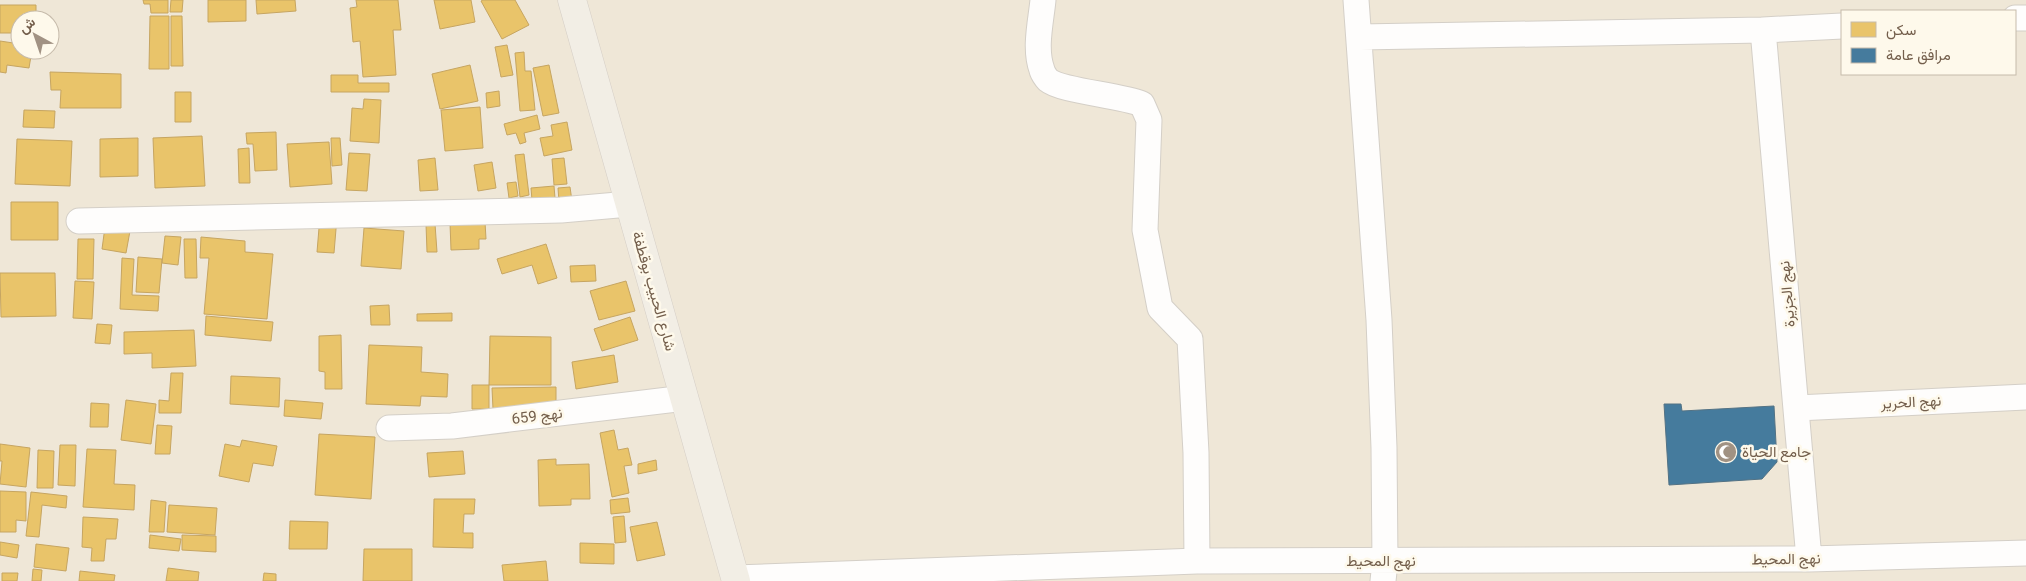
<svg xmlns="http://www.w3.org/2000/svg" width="2026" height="581" font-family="Roboto,Vazirmatn,sans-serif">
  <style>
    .residential { fill: #efe7d7; fill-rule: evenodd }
    .homes { fill: #e9c46a; stroke: #c6a561 }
    .public { fill: #457b9d; stroke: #537284 }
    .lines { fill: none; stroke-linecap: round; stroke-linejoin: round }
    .minor-casing { stroke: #d4cfc7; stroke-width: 27 }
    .primary-casing { stroke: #d5cec6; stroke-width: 29 }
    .minor { stroke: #fefdfc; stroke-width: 25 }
    .primary { stroke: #f2eee5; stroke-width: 28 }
    .labels { text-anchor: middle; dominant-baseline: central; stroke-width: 5; stroke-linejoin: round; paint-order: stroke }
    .street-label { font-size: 15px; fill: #735e4b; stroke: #fef9eb }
    .poi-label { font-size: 15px; fill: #735e4b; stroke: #fef9eb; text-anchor: start }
  </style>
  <rect width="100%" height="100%" fill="#f6f3ea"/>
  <path class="residential" d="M0,0H2026V581H0ZM1842,11H2015V74H1842ZM20,20H50V50H20Z"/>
  <path class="homes" d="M143,0H168V13H151L150,4H144Z
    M171,0H183L182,12H170Z
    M208,0H246V21L208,22Z
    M256,0H295L296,11L257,14Z
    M356,0H398L401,30H393L396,75L363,77L360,41L353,42L350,8L357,7Z
    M434,0H471L475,22L440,29Z
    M483,0H515L529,25L502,39L481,1Z
    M0,5H36V20H20V33H0Z
    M150,16H169V69H149Z
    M171,16H182L183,66H171Z
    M0,41L20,44V50H32L29,68L7,65L6,73L0,72Z
    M507,45L513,75L501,77L495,47Z
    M524,52L525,71H531L535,110L520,111L515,53Z
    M470,65L478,101L440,109L432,74Z
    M549,65L559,113L543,116L533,68Z
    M50,72L121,74V108H60L61,90H51Z
    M331,75H358V83H389V92H331Z
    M499,91L500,106L487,108L486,93Z
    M175,92H191V122H175Z
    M364,99L381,100L379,143L350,141L352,108L363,109Z
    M480,107L483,148L445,151L441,110Z
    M24,110L55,111L54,128L23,127Z
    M537,115L540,129L524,133L526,142L520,144L516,133L507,135L504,124Z
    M567,122L572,150L544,156L540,138L553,136L551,125Z
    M276,132L277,170L255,171L253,144H247L246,133Z
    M202,136L205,186L155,188L153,138Z
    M138,138V176L100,177V139Z
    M331,138H340L342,165L332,166Z
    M17,139L72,141L70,186L15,184Z
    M329,142L332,184L290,187L287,144Z
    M249,148L250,183H239L238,149Z
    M349,153L370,154L367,191L346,190Z
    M524,154L529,195L520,197L515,155Z
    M435,158L438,190L420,191L418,160Z
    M564,158L567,184L554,185L552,159Z
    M492,162L496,188L478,191L474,165Z
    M516,182L518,196L509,198L507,183Z
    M554,186L555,198L532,200L531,188Z
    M570,187L572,201L559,202L558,188Z
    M11,202H58V240H11Z
    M320,216L337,217L334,253L317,252Z
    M485,222L486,239H479V249L451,250L450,223Z
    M426,224H435L437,252H427Z
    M105,227L130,231L126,253L102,249Z
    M364,228L404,231L401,269L361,266Z
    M165,236L181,237L178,265L162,263Z
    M201,237L245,241V252L273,254L267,319L204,314L209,258H200Z
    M78,239H94L93,279H77Z
    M184,239H196L197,278H185Z
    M546,244L557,278L538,284L532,265L502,274L497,259Z
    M138,257L162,259L159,293L136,292Z
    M122,258L134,259L132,295L159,296L158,311L120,309Z
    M595,265L596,281L571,282L570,266Z
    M0,273H55L56,316L1,317Z
    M75,281L94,282L92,319L73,318Z
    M626,281L635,311L599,320L590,291Z
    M389,305L390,325H371L370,306Z
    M452,313V321H417V314Z
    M206,316L273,322L271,341L205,335Z
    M630,317L638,340L602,351L594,329Z
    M97,324L112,325L110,344L95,343Z
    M194,330L196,366L152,368V353L124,354V332Z
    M341,335L342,389H325V372L319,371V336Z
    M490,336L551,337V385H489Z
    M369,345L422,347L421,372L448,374L447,397L421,396L420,406L366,404Z
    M614,355L618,382L576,389L572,362Z
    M171,373H183L181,413H159V400L169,401Z
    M231,376L280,378L279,407L230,404Z
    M472,385H489V409H472Z
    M556,387V409H493L492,388Z
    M126,400L156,404L151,444L121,440Z
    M285,400L323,403L321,419L284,416Z
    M91,403L109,404L108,427H90Z
    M157,425L172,426L170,454H155Z
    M614,430L618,450L628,448L632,465L624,466L629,493L612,497L600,433Z
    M319,434L375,437L371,499L315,495Z
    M242,440L277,446L273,466L253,463L249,482L219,476L225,444L240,447Z
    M0,444L30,448L26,487L0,484L2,461H0Z
    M60,445H76L75,486L58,485Z
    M87,449L116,450L114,484L135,485L134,510L83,507Z
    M38,450L54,451L53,488H37Z
    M463,451L465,474L429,477L427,453Z
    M556,459V465L589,464L590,499H571V505L539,506L538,460Z
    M656,460L657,470L638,474V464Z
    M0,491L26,492V521L16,520V532H0Z
    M31,492L67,496L66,508L42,505L39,537L26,536Z
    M628,498L630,512L611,514L610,500Z
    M434,499H475L474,514H464L463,533H473V548L433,547Z
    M151,500L166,502L164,532H149Z
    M169,505L217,508L215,535L167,532Z
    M624,516L626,542L615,543L613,517Z
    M83,517L118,519L116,539H106L104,561H91L92,548L82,547Z
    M290,521L328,522L327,549H289Z
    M657,522L665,555L637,561L630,527Z
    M150,535L181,539L179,551L149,548Z
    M182,535L216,536V552L182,550Z
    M0,542L19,545L17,558L0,555Z
    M580,543L614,544V564L580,563Z
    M36,544L69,548L66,571L34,567Z
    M364,549H412V581H363Z
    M546,561L548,581H504L502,565Z
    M168,568L199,572L198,581H166Z
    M33,569L42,570L41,581H32Z
    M80,571L115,575L114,581H79Z
    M2,573H18L17,581H2Z
    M264,573L276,574V581H263Z"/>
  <path class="public" d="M1664,404H1681L1682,411L1774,406L1777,462L1762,479L1669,485Z"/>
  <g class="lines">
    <g class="minor-casing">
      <path id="minor" d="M1043,0C1041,21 1034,49 1042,70C1042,72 1046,78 1048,80C1061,91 1120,95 1142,104L1149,120L1145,230L1160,308L1190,339L1196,453L1197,561
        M1356,0L1379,320L1384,448L1385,562L1383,581
        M2015,18H2026
        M1763,30L1809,559
        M1360,37L1763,30L1842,26
        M79,221L561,210L629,204
        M1797,408L2026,397
        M389,428L452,426L685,398
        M735,578L1197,561L1809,559L2026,553"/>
    </g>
    <g class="primary-casing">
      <path id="primary" d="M572,0L736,581"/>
    </g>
    <use href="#minor" class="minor"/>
    <use href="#primary" class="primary"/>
  </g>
  <defs>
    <g id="mosque-disc" transform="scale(1.125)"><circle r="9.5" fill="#a19283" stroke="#fef9eb"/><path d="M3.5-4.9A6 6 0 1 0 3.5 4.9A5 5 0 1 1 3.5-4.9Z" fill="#fff"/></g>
  </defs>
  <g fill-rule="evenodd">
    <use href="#mosque-disc" x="1726" y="452"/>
  </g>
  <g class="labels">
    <g class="street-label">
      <text transform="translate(654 291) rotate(74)">شارع الحبيب بوقطفة</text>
      <text transform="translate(1787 294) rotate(-95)">نهج الجزيرة</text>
      <text transform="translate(1911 402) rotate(-3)">نهج الحرير</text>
      <text transform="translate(537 416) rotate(-7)">نهج 659</text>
      <text transform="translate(1786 559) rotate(-1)">نهج المحيط</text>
      <text x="1381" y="561">نهج المحيط</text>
    </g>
    <g class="poi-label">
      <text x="1742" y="452">جامع الحياة</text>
    </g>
  </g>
  <rect x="1841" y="10" width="175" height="65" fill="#fef9eb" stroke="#c6bbab"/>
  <rect x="1851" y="22" width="25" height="15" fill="#e9c46a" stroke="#c6bbab"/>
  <text x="1886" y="35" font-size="15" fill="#735e4b">سكن</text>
  <rect x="1851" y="48" width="25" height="15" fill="#457b9d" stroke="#c6bbab"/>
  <text x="1886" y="60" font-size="15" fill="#735e4b">مرافق عامة</text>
  <g transform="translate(35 35) rotate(320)"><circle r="24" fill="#fef9eb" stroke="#c6bbab"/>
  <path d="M0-4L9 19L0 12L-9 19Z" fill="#a19283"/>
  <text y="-8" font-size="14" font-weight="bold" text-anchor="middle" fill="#735e4b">ش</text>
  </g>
</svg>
